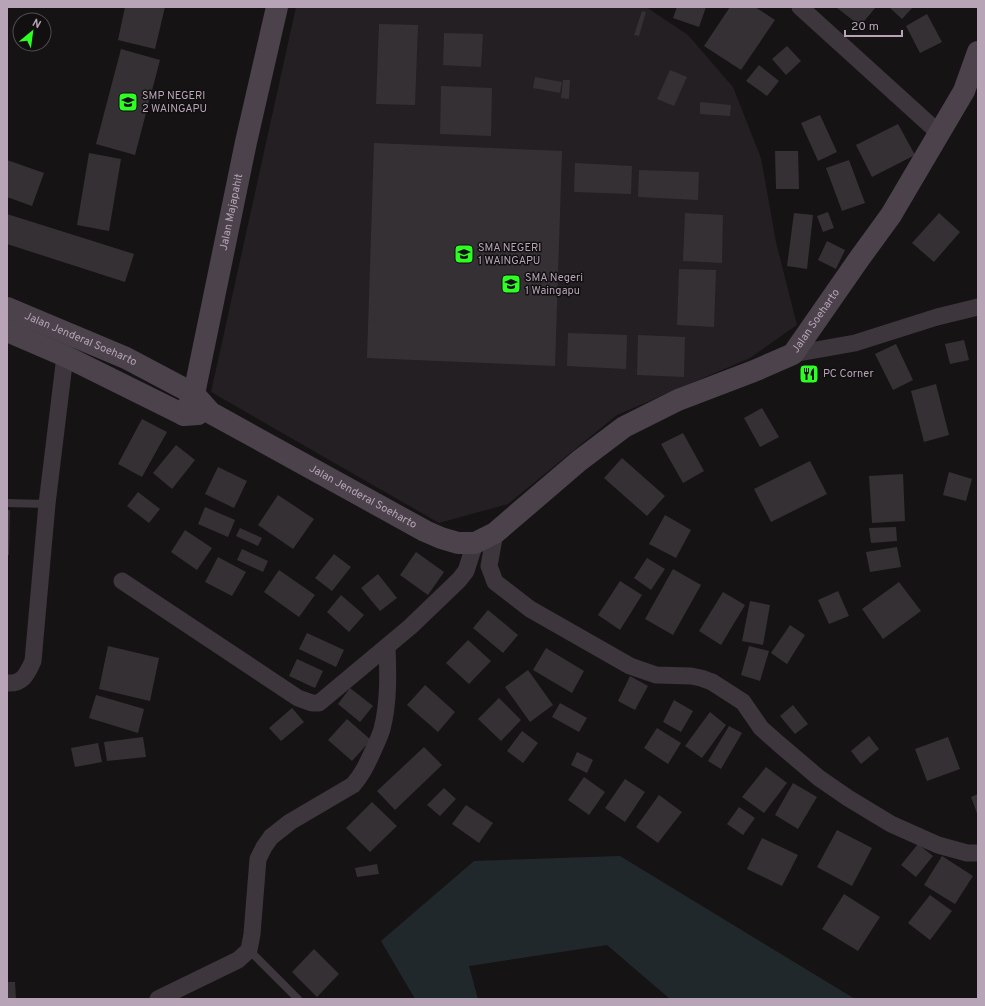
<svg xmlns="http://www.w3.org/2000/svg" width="985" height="1006" font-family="Overpass,sans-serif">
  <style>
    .built { fill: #231f22 }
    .green { fill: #21282b }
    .building { fill: #353034 }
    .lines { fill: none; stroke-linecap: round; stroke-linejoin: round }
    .lane { stroke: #3d363c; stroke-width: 8 }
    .street { stroke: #3d363c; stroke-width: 17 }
    .secondary { stroke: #4b424b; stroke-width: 22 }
    .labels { text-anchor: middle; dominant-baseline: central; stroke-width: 3; stroke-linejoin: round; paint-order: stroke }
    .poi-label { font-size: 11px; fill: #b7a4b7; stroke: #110f10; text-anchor: start }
    .street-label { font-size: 11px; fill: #b7a4b7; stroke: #110f10 }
  </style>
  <rect width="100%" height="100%" fill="#161315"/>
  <path class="built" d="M296,7H646L688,35L733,87L761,158L776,242L797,325L750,358L617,415L508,504L439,523L211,392Z"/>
  <path class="green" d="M620,856L855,999H670L607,945L469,966L478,999H415L381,941L474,861Z"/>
  <path class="building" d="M125,7H165L155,49L118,40Z
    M677,7H706L699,27L673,18Z
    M730,7H755L775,20L741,70L704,46Z
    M836,7H876L860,26Z
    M889,7H913L902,19Z
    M642,11L646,12L639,36L634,35Z
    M927,14L942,42L920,53L906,26Z
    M379,24L418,25L415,105L376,104Z
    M444,33L483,34L481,67L443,65Z
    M787,46L801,61L786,75L772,59Z
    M121,49L160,60L135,155L96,144Z
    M759,65L779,81L767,96L746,81Z
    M670,70L687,77L674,106L657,99Z
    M535,77L562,82L560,93L533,88Z
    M563,80H570L569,99L561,98Z
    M441,86L492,88L491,136L440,134Z
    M700,102L731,105L730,116L700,114Z
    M820,115L837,152L818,161L801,123Z
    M898,124L915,155L872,177L856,145Z
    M374,143L562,151L555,366L367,358Z
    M775,151H798L799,189H776Z
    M89,153L121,159L109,231L77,225Z
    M7,160L44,173L32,206L7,197Z
    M849,160L865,203L842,211L826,168Z
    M575,163L632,166L631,194L574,192Z
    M639,170L699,172L698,200L638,197Z
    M828,212L834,228L823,232L817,216Z
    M685,213L723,215L722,263L683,261Z
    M794,213L813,215L807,269L787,266Z
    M939,213L960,232L934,262L912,243Z
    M7,214L134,254L125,282L7,244Z
    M827,241L845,250L836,269L818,260Z
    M679,269L716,270L714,327L677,325Z
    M568,333L627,335L626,369L567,366Z
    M638,335L685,337L684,377L637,375Z
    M964,340L969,360L950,364L945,344Z
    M896,344L913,380L893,390L875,354Z
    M936,384L949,435L924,442L911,391Z
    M762,408L779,437L760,447L744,418Z
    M142,419L167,432L142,477L118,464Z
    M683,433L704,471L683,483L661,444Z
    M176,445L195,460L172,489L153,473Z
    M622,458L665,496L647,516L604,478Z
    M810,461L827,494L771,522L754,489Z
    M218,467L247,481L234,508L205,494Z
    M949,472L972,479L966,501L943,495Z
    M903,474L905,521L872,523L869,476Z
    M138,492L160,509L149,523L127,506Z
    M278,495L314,519L293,549L258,525Z
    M205,507L235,520L228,537L198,524Z
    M7,510H10L9,555H7Z
    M665,515L691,530L676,558L649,544Z
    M896,527L897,541L871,543L869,528Z
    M240,528L262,538L258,546L236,536Z
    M185,530L212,548L197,570L171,552Z
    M897,547L901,567L870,572L866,552Z
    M242,549L268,561L263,572L237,560Z
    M416,552L444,572L428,595L400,575Z
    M334,554L351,567L332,591L315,578Z
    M218,557L246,572L232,596L205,582Z
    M647,558L665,569L651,590L634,578Z
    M673,569L701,585L673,635L645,619Z
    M279,570L315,595L299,617L264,592Z
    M378,574L397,598L380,611L361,588Z
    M620,581L642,595L620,630L598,615Z
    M899,582L921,611L883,639L862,609Z
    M838,591L849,616L829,624L818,600Z
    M723,592L745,605L721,645L699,631Z
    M341,595L364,615L349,632L327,612Z
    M750,601L770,605L763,645L742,641Z
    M488,610L518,635L503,653L473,628Z
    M790,625L805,635L787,664L771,653Z
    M307,633L344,650L336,667L299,649Z
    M468,640L491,661L469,684L446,663Z
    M108,646L159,658L150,701L99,689Z
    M749,646L769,651L760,681L741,675Z
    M546,648L584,671L572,693L533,670Z
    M297,659L323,671L315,688L289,676Z
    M528,670L553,705L530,722L505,687Z
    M630,676L648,686L635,710L618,701Z
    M425,685L455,712L438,732L407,705Z
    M350,688L373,706L360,722L338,704Z
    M96,695L144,709L138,733L89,718Z
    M499,698L521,720L501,741L478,719Z
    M674,700L693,711L681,732L663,722Z
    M560,703L587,718L579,732L552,717Z
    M793,705L808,724L795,734L780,716Z
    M292,708L304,722L281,741L269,728Z
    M710,712L726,725L702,758L685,746Z
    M347,719L371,740L352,761L328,740Z
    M729,726L742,733L721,769L708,761Z
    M657,728L681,743L668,764L644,748Z
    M522,731L538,743L523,763L507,751Z
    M869,736L879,749L861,764L851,751Z
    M143,737L146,757L107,761L104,742Z
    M948,737L960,769L927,781L915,749Z
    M98,743L102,762L75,767L71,748Z
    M424,747L442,765L395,810L377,791Z
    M577,752L593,760L587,773L571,765Z
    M766,767L787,783L764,813L742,797Z
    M584,777L605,792L589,815L568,800Z
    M625,779L645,792L625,822L605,808Z
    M793,783L817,797L798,829L775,815Z
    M444,788L456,799L440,816L427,805Z
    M978,794V816L971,797Z
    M659,795L682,812L658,843L636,827Z
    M372,802L397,826L370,852L346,828Z
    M466,805L493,823L479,843L452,824Z
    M739,807L755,818L743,835L727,824Z
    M837,830L872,848L852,886L817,867Z
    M762,838L798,855L782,886L747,869Z
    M918,844L933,856L916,877L901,865Z
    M942,856L973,876L955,904L924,885Z
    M377,864L379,874L357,877L355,868Z
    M844,894L880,917L858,951L822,929Z
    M930,895L952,911L930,940L908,923Z
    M314,949L339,974L317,997L292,972Z
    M7,982H15L16,999H7Z"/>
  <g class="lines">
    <path class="lane" d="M7,503L47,504
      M249,950L298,999"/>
    <path class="street" d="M800,7L940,134
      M793,354L855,343L937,317L978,307
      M495,533L489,566L495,582L530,609L630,666L656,675L691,676L701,678L712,682L743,702L761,728L779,744L819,778L848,798L891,824L938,845L967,853H978
      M122,581L298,698L312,703H319L410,627L459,580L466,571L475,543
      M7,683C23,684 27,674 33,661L47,504L65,356
      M158,999L238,960L249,950L252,934L258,859L264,847L271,837L290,822L353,785C362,775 367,764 373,751C376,744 380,736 382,729C389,702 388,673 387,646"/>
    <g class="secondary">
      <path id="s1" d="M7,308L126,358L194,394L211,413L425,531L441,538L458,543H475L495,533L579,461L624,427L678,400L754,371L793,354L859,259L891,215L964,91L978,52"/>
      <path d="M7,331L65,356L184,415L198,414"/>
      <path id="s2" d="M184,415L194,394L246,142L277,7"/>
    </g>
  </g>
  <defs>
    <g id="school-square" transform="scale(1)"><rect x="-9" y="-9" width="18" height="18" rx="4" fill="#2eff22" stroke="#110f10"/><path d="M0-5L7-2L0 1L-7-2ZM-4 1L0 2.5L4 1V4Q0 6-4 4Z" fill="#111"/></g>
    <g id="restaurant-square" transform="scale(1)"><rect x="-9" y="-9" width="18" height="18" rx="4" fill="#2eff22" stroke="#110f10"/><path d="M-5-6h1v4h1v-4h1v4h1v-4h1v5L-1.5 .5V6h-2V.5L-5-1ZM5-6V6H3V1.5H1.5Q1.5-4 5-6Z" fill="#111"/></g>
  </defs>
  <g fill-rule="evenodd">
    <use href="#school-square" x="128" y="102"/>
    <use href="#school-square" x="464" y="254"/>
    <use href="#school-square" x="511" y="284"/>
    <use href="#restaurant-square" x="809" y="374"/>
  </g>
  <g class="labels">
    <g class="poi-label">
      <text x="142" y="96">SMP NEGERI<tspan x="142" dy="13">2 WAINGAPU</tspan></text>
      <text x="478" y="248">SMA NEGERI<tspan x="478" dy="13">1 WAINGAPU</tspan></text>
      <text x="525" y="278">SMA Negeri<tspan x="525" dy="13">1 Waingapu</tspan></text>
      <text x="823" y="374">PC Corner</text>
    </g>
    <g class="street-label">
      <text stroke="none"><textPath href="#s2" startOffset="209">Jalan Majapahit</textPath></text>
      <text stroke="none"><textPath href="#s1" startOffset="942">Jalan Soeharto</textPath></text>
      <text stroke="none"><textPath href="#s1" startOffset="80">Jalan Jenderal Soeharto</textPath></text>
      <text stroke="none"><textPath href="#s1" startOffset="405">Jalan Jenderal Soeharto</textPath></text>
    </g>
  </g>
  <rect width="985" height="1006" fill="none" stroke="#b7a4b7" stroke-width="16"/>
  <g transform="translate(32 32) rotate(29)"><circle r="19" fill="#110f10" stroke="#534b53"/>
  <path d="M0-3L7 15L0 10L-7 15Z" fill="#2eff22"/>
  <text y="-6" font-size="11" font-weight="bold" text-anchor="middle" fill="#b7a4b7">N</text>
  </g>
  <path d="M845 30v6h57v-6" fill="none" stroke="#b7a4b7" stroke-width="2"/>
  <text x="851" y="30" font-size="12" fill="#b7a4b7" stroke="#110f10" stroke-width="3" paint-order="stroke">20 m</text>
</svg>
